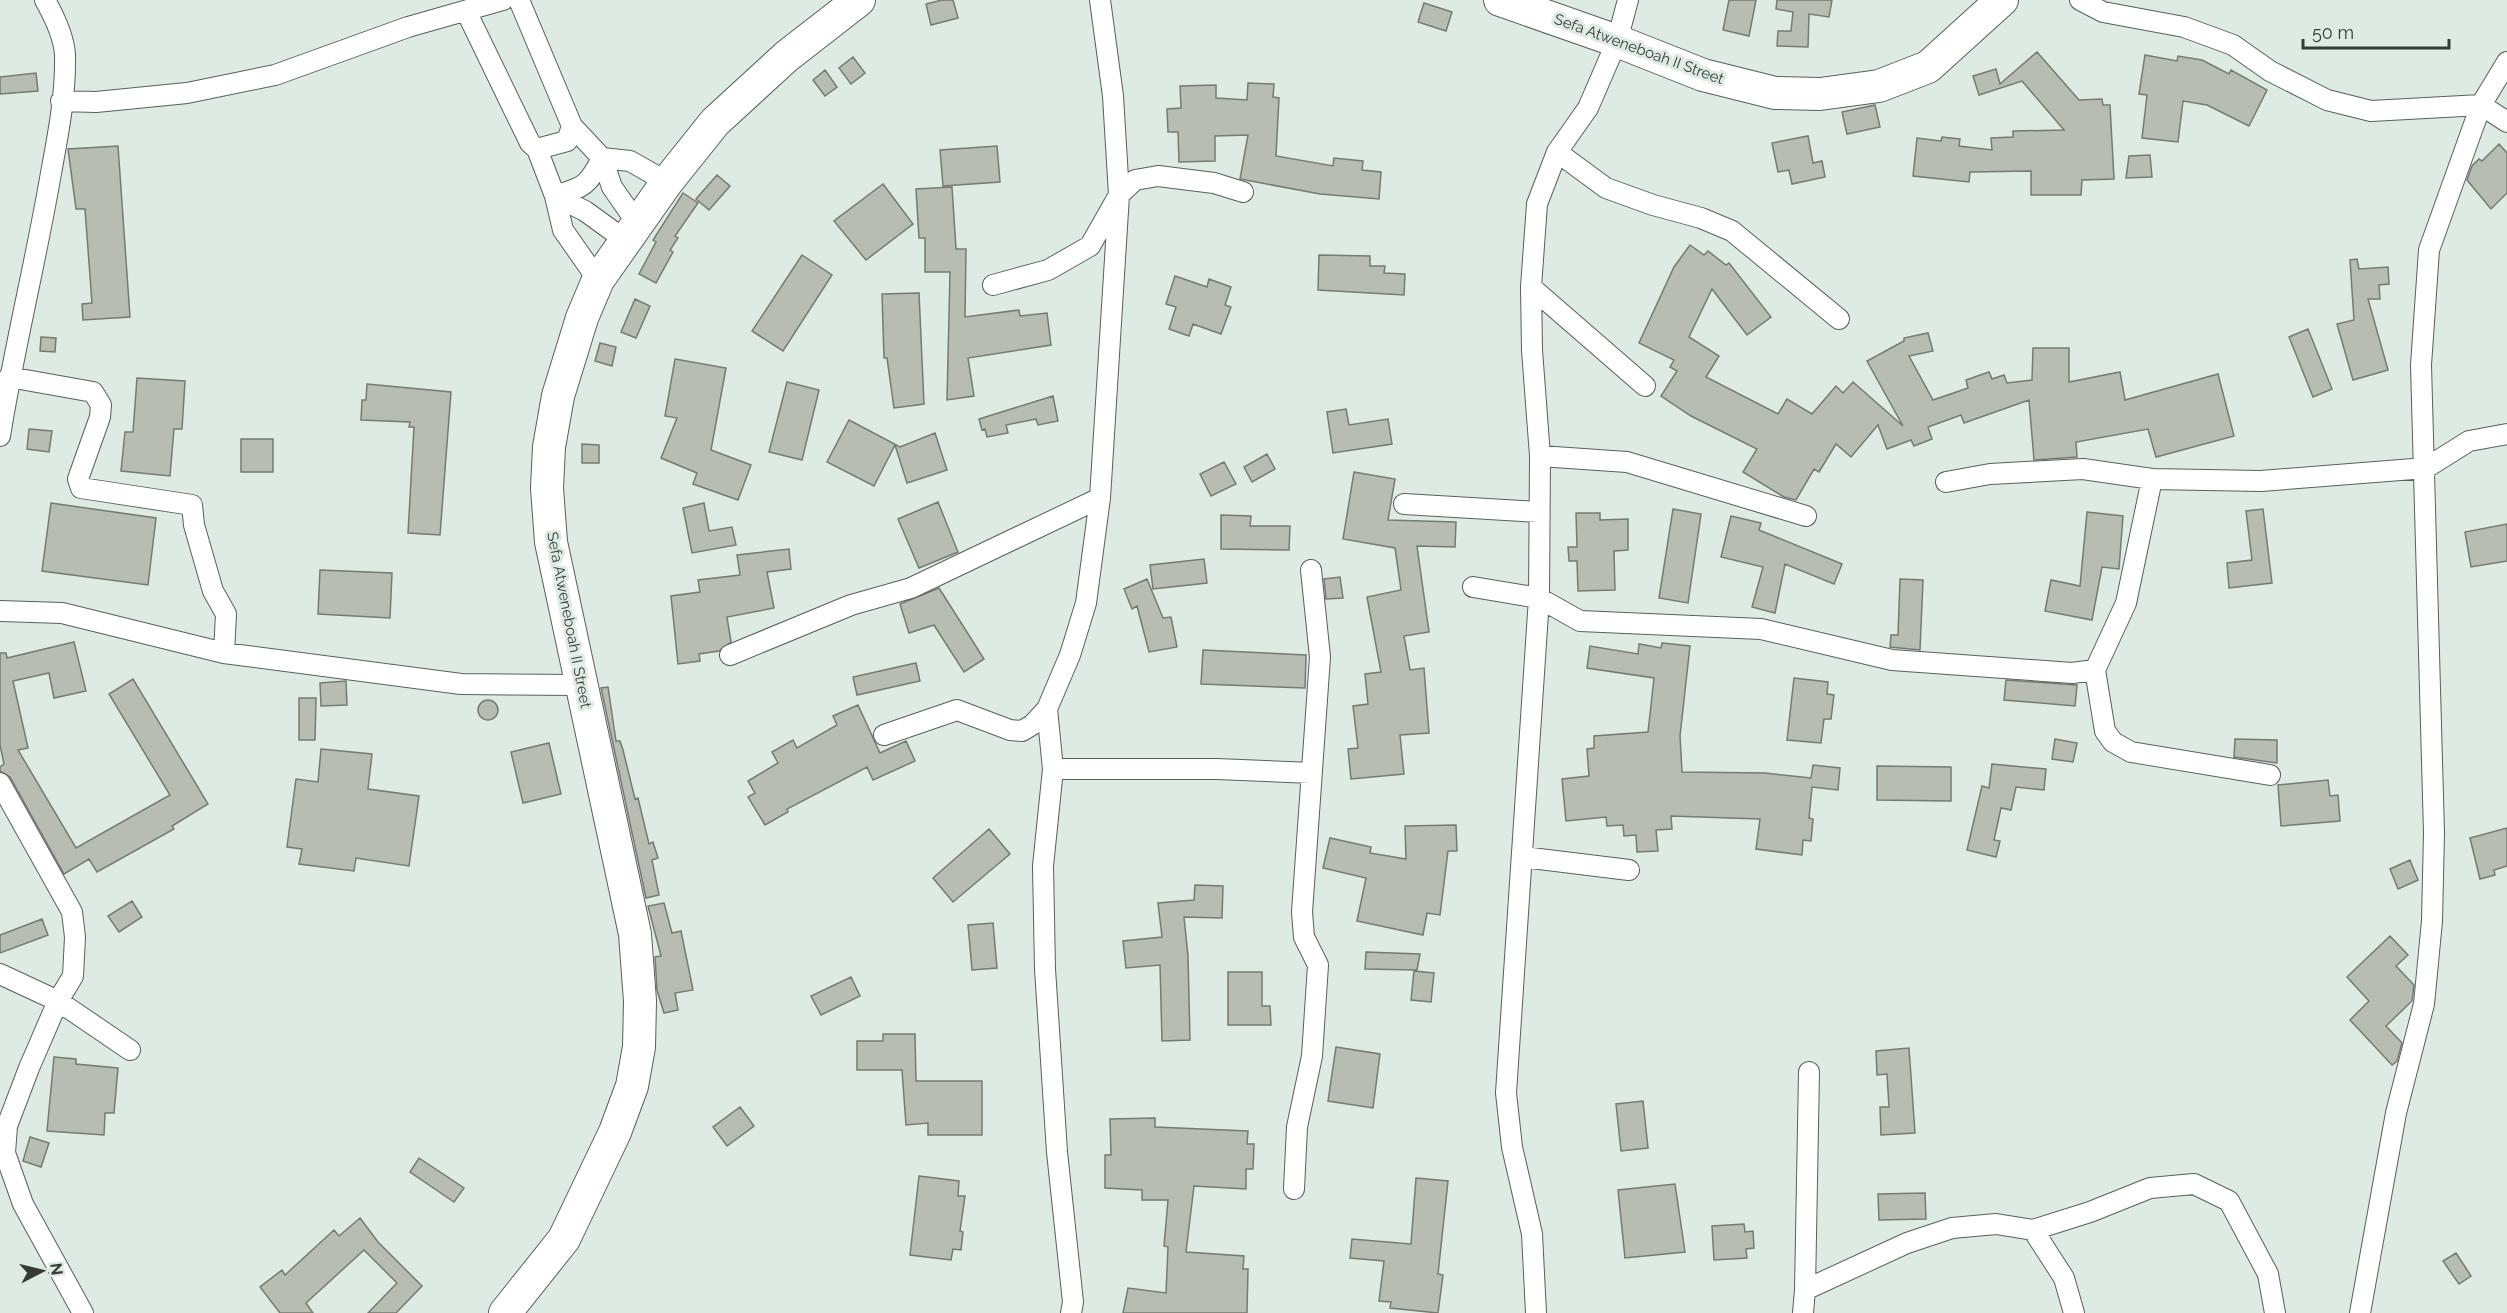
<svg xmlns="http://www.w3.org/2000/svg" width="2507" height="1313" font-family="Raleway,sans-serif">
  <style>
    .building { fill: #b7bdb2; stroke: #757b71; stroke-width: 1.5 }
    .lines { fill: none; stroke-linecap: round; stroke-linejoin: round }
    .street-casing { stroke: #56615a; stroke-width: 22 }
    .primary-casing { stroke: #56615a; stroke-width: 34 }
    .street { stroke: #fff; stroke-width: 20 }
    .primary { stroke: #fff; stroke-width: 32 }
    .labels { text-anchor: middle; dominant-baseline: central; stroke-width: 6; stroke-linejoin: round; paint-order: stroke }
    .street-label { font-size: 15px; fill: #373b38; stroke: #deebe2 }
  </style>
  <rect width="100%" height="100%" fill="#deebe2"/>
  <path class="building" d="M942,0H953L958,18L931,25L926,4Z
    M1729,0H1756L1749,36L1723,30Z
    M1777,0H1832L1829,17L1809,14L1808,47L1777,46L1778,31H1791L1793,12L1776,9Z
    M1424,3L1452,12L1446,31L1418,22Z
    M2037,52L2079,100L2102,99L2103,105H2110L2114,179L2082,180L2081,195H2031V171L1970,172L1969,182L1913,176L1917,138L1941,141L1942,137L1960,139L1959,146L1992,150L1991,138L2013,137V131L2064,130L2022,81L1979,95L1973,76L1996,69L2000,84Z
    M2145,55L2177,61L2178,56L2202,60L2229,74L2231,70L2267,90L2249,126L2207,105L2183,101L2178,142L2142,138L2147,95L2139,94Z
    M853,57L865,73L851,84L839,68Z
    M825,70L837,87L825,96L813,80Z
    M36,73L38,91L0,94V77Z
    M1248,83L1274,84L1273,97L1279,98L1276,156L1333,166L1334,158L1363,161L1362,170L1381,172L1379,199L1320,194L1240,179L1248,135L1215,136V161L1179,162L1178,132H1168L1167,109L1181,108L1180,86L1216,85V98L1247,100Z
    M1875,105L1880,127L1847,134L1842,112Z
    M1808,136L1813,163L1822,161L1825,177L1792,184L1789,170L1778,172L1772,143Z
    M2499,144L2507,153V193L2491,209L2467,180L2472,166L2479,159L2482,161Z
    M118,146L130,317L83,320L82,304L92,303L85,209H76L68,149Z
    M997,146L1000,182L943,186L940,150Z
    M2150,155L2152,177L2126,178L2129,156Z
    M717,175L730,186L709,210L696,199Z
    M883,184L913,224L866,260L834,221Z
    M952,187L956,249H966L965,317L1019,310L1020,316L1047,313L1051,345L968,358L974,396L947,400L950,272H925V238H919L916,189Z
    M683,193L698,203L675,236L678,238L670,250L673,252L656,283L639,274L656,242L653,240Z
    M1690,245L1704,255L1708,251L1726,265L1729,263L1771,317L1747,335L1712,289L1689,337L1719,356L1706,377L1778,414L1787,399L1812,414L1836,386L1843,393L1853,382L1903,426L1867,361L1904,341V338L1928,333L1933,351L1909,356L1933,400L1968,388L1966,380L1989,372L1992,379L2004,375L2007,383L2032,380L2033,348H2069V382L2120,372L2125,400L2218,374L2234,436L2156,457L2148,429L2076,442L2077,457L2034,460L2029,400L1964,423L1961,415L1928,427L1932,439L1914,446L1911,440L1887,449L1878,425L1851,457L1836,444L1819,472L1814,469L1796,500L1784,497L1743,472L1757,449L1691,416L1661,396L1677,371L1670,367L1674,360L1639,343L1674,267Z
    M802,255L832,275L783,351L752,331Z
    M1319,255L1370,256V266H1385L1384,273L1405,274L1404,295L1318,290Z
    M2357,259L2359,269L2388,267L2389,284L2379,285L2380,299H2368L2388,370L2353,380L2337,324L2354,320L2350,260Z
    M1175,276L1207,287L1209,279L1231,287L1225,305L1231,307L1221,334L1193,324L1189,336L1169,329L1176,307L1166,304Z
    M919,293L924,404L894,408L887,358H884L882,294Z
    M635,299L650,306L636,338L621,332Z
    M2308,329L2332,389L2313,397L2289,337Z
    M41,337L56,338L55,352L40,351Z
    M600,343L616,347L612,366L595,361Z
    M675,359L726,368L711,450L751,465L738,500L693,484L697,473L661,458L677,418L665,416Z
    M137,378L185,381L182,429H174L170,476L121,471L125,432H133Z
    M787,382L819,390L802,460L769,452Z
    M367,384L451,392L440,535L408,533L414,427H409L410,422L361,420L362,400H366Z
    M1053,396L1058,421L1038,425L1036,419L1006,425L1008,433L987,437L985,429L982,430L979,419Z
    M1346,409L1349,425L1388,419L1392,444L1333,453L1327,412Z
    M849,420L900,447L935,433L947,470L907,483L895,445L874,486L827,462Z
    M29,429L52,431L49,452L27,449Z
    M241,439H273V472H241Z
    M582,444L599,445V463H582Z
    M1267,454L1275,469L1252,482L1244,467Z
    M1224,462L1236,484L1211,496L1200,474Z
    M1354,472L1395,479L1388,520L1456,522L1455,547L1417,546L1429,632L1404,636L1410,670L1424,668L1429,733L1400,735L1404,774L1351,779L1348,749L1358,748L1353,706L1368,704L1365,674L1381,672L1367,597L1401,590L1395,548L1343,539Z
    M938,502L958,552L919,568L898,519Z
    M51,503L156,518L148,585L42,571Z
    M704,503L709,531L732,527L736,545L692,553L683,508Z
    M1673,509L1701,514L1688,603L1659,598Z
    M2263,509L2272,583L2229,588L2227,563L2252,560L2246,511Z
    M2087,512L2123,516L2119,569L2102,567L2092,620L2045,611L2051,580L2080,586Z
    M1576,513H1600V520L1628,519V550L1614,551L1615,590L1578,591L1577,561H1569L1568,547H1577Z
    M1221,515L1251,516L1250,526H1290L1289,550L1221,549Z
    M1731,516L1761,523L1759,530L1842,564L1834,584L1785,564L1775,613L1752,607L1763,567L1721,557Z
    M2507,524V561L2471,567L2465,532Z
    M789,549L791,569L767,572L774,608L727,617L731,642L719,651L699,654L700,661L678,664L671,596L700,592L698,580L740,575L737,555Z
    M1204,559L1207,583L1153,589L1150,565Z
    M320,570L392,573L390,618L318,614Z
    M1340,577L1343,598L1326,599L1324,579Z
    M1147,579L1163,618L1171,617L1177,647L1149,652L1137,606L1132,609L1124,589Z
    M1900,579L1923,580L1920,650L1890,647L1891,635H1898Z
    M939,588L984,659L964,672L934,625L909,633L900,604Z
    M74,642L86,691L54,698L49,673L13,681L28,748L18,750L76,848L170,795L109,694L133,679L208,804L172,826L174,829L97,872L89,859L64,874L10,777L0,771V767L4,764L0,745V653H6L7,658Z
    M1662,643L1690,646L1680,736L1682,772L1765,773L1811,778L1813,765L1840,768L1838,790L1812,787L1809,818L1813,819L1811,841L1803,840L1802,855L1756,849L1760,819L1671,816L1672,829L1656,830L1658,851L1637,852L1636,835L1624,836L1623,825L1607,826L1606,817L1566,821L1562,779L1589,776L1587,749L1594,748V736L1648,732L1654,678L1587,668L1590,646L1638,654L1639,644L1661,648Z
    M1203,650L1306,655L1305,688L1201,684Z
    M916,663L920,681L857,695L853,677Z
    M1794,678L1828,682L1827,694L1834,695L1831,719H1824L1821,743L1787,740Z
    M2006,680L2077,685L2075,706L2004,700Z
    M346,681L347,705L321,706L320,683Z
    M608,687L616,741H620L623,750L635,799L638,798L649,844L653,842L658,858L652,860L659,895L646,898L601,688Z
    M299,698H316L315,740H299Z
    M478 710a10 10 0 1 1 20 0a10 10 0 1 1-20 0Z
    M858,705L880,753L906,741L915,761L873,780L867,767L787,809L788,812L765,825L748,797L755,793L748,781L778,763L772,752L793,740L797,748L837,725L833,716Z
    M2055,739L2077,743L2073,762L2052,759Z
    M2235,739L2277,740V763L2234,757Z
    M549,743L561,794L523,803L511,752Z
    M321,749L372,754L368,789L419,796L409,866L356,858L354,871L299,864L302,849L287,847L296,779L318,782Z
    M1992,764L2046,769L2044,790L2016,787L2011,810L2001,808L1994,840L2000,841L1996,857L1967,850L1982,786L1989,788Z
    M1877,766L1951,767V801L1877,800Z
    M2328,780L2330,796L2338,795L2340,821L2281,826L2278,785Z
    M1456,825L1457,851H1448L1440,915L1427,913L1423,935L1357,921L1366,878L1323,868L1330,838L1371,847L1370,853L1406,859L1405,826Z
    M2507,828V866L2494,870L2495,875L2480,879L2470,838Z
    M989,829L1010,854L953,902L933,878Z
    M2410,860L2418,880L2398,889L2390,869Z
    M1195,885L1223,886L1222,918L1184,917L1188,956L1190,1040L1162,1041L1160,965L1126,968L1123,941L1162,937L1158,903L1194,900Z
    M132,901L142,917L119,932L108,916Z
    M664,903L672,933L681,931L693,990L675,993L678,1010L664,1013L657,990L655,957L661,956L648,906Z
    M42,919L48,935L0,953V935Z
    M993,923L997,968L972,970L968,925Z
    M2390,936L2408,955L2396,966L2414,985L2412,1001L2386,1026L2402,1043L2397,1061L2392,1065L2350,1020L2369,1001L2347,977Z
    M1366,952L1420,954L1417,970L1365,969Z
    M1414,971L1434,973L1431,1002L1411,1000Z
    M1228,972H1262V1006H1270L1271,1025H1228Z
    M851,977L860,996L821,1015L811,996Z
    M883,1034H915L916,1081H982V1135H928V1123L906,1125L902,1070H857V1041H883Z
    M1336,1047L1380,1054L1373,1108L1328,1101Z
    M1909,1048L1915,1133L1881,1135L1880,1107H1889L1887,1074L1877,1075L1876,1051Z
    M54,1057L76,1059V1064L118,1068L114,1113H105L104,1135L47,1131Z
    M1643,1101L1648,1148L1621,1151L1616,1104Z
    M740,1107L754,1126L727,1146L713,1127Z
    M1155,1118V1127L1248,1131L1247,1144H1254L1253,1169H1246V1189L1194,1186L1186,1252L1244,1256L1243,1269H1248L1247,1313H1123L1128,1288L1166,1293L1168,1247L1164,1246L1168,1200H1142V1190L1105,1188V1155H1111L1110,1119Z
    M30,1137L49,1143L41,1167L23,1161Z
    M419,1158L464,1188L454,1202L410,1172Z
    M919,1176L959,1181L958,1196H965L960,1231L963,1232L961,1250L953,1249L951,1260L910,1255Z
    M1416,1178L1448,1181L1438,1274L1443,1275L1438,1313L1390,1308L1391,1302L1379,1301L1384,1261L1350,1258L1352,1239L1411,1244Z
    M1675,1184L1685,1252L1625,1258L1618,1190Z
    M1925,1193L1926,1219L1879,1220L1878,1194Z
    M360,1218L378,1242L422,1286L396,1313H368L397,1283L364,1250L306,1303L313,1313H280L260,1287L282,1270L285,1275L334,1230L339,1236Z
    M1744,1224L1745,1232L1753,1231L1754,1248L1746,1249L1747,1258L1714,1260L1712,1226Z
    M2456,1253L2471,1276L2459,1284L2443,1261Z"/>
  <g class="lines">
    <g class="street-casing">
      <path id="street" d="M2080,0L2103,12L2184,27L2233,45L2270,71L2327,100L2371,111L2481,105L2507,122
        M466,11L530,143L537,149L567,141L572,126L519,0
        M61,101L96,102L187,93L275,75L408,27L503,0
        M572,126L602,158L612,187L637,223
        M537,149L555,196L563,230L598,280
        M1557,152L1606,188L1653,205L1701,218L1732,231L1839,319
        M602,158L630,161L667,182
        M555,196L585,211L625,240
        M555,196C584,187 588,186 602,158
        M993,285L1048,270L1090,246L1119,195L1135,180L1158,176L1214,183L1243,192
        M1531,287L1645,386
        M9,377L93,392L101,405L100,417L78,479L81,488L192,505L194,525L213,591L226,614L224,653
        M0,436C14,348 36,261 51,173C58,135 66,94 65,55C64,36 54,16 45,0
        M1540,456L1627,462L1806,516
        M1946,482L1990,474L2083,469L2152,479L2261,481L2426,468L2469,441L2507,434
        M1404,504L1539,512
        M1473,587L1539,598L1580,621L1761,629L1892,660L2072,673L2095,670L2126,603L2152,479
        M0,611L62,613L224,653L461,684L580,685
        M730,655L851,605L911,588L1100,498
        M2095,670L2105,731L2113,742L2131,752L2270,775
        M884,735L957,710L1010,730L1022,731L1032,725L1047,709
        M1053,769H1216L1311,773
        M0,783L72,912L75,937L73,976L58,1001L29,1068L7,1126L5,1153L23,1204L83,1313
        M1523,857L1629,870
        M0,974L58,1001L130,1050
        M1294,1189L1297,1127L1312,1056L1318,965L1304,937L1302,912L1320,657L1311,570
        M2033,1230L2064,1278L2074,1313
        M1805,1290L1809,1072
        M1071,1313L1073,1302L1057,1152L1045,969L1043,866L1053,769L1047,709L1070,655L1086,603L1100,498L1119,195L1113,96L1100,0
        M1536,1313L1532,1234L1512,1147L1506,1093L1539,598L1540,456L1532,350L1531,287L1537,204L1557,152L1588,108L1617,41L1628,0
        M1803,1313L1805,1290L1907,1243L1952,1228L1996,1224L2033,1230L2090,1212L2150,1188L2194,1184L2229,1201L2268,1274L2275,1313
        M2360,1313L2396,1113L2424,1004L2432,921L2434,833L2421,365L2429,250L2481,105L2507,62"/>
    </g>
    <g class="primary-casing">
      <path id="primary" d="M1500,0L1617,41L1703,75L1775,93L1820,94L1879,86L1928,67L2002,0
        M505,1313L564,1239L615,1132L632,1086L639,1047L640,1001L635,934L551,542L547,488L549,447L558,396L582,318L598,280L667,182L715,122L787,56L859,0"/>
    </g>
    <use href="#street" class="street"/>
    <use href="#primary" class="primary"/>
  </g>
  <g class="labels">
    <g class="street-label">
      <text transform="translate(1639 49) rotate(20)">Sefa Atweneboah II Street</text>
      <text transform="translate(569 620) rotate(79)">Sefa Atweneboah II Street</text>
    </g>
  </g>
  <g transform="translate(42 1271) rotate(83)" stroke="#deebe2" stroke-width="4.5" paint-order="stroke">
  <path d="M0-4.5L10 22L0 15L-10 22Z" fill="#373b38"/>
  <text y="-9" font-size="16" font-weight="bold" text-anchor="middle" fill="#373b38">N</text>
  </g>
  <path d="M2303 39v9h146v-9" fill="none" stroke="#373b38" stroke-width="3"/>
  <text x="2312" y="39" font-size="18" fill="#373b38" stroke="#deebe2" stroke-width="4.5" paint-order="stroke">50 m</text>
</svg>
